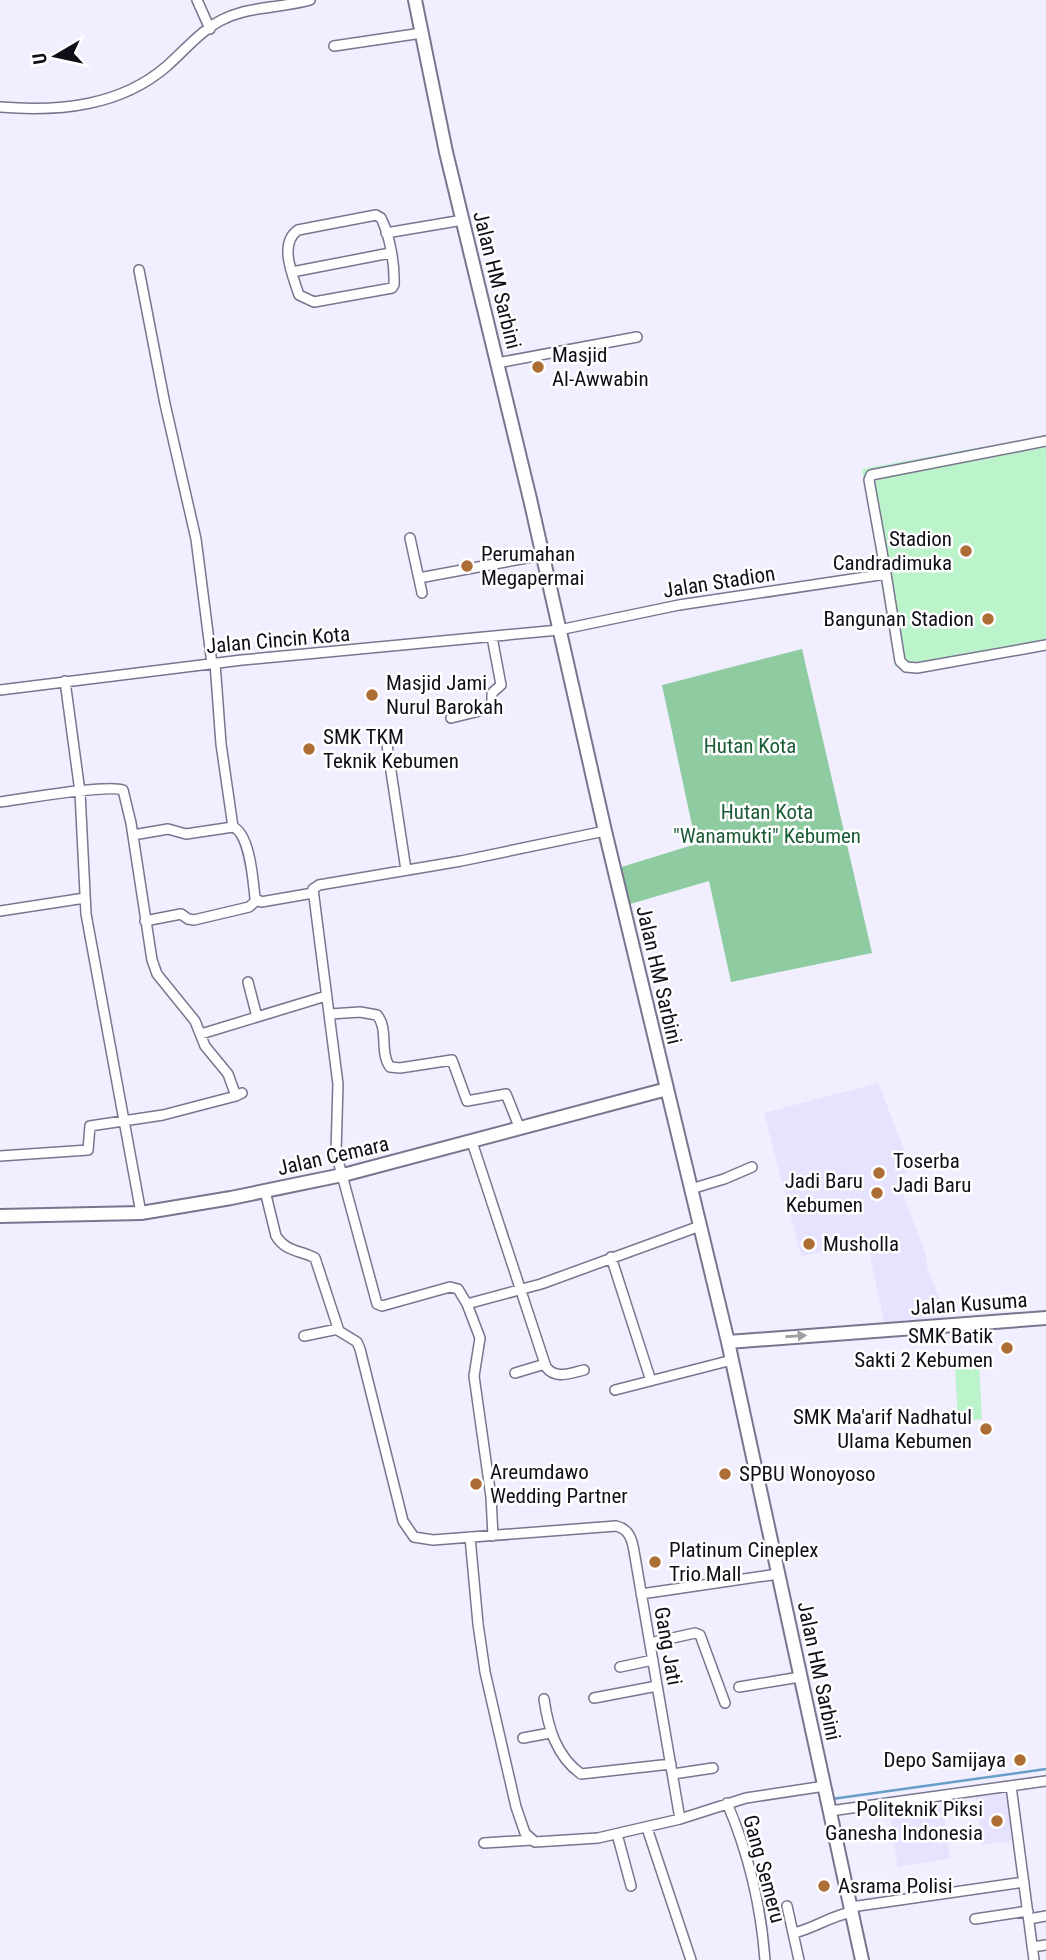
<svg xmlns="http://www.w3.org/2000/svg" width="1046" height="1960" font-family="'Roboto Condensed',sans-serif">
  <style>
    .built { fill: #e7e3ff }
    .green { fill: #bbf3ca }
    .forest { fill: #8fcba0 }
    .lines { fill: none; stroke-linecap: round; stroke-linejoin: round }
    .stream { stroke: #679ec9; stroke-width: 2.5 }
    .street-casing { stroke: #79758e; stroke-width: 12 }
    .secondary-casing { stroke: #79758e; stroke-width: 16 }
    .street { stroke: #fff; stroke-width: 9 }
    .secondary { stroke: #fff; stroke-width: 12 }
    .oneway { fill: #9f9fa2 }
    .poi-dot { fill: #ad6e35; stroke: #fff; stroke-width: 2.5 }
    .labels { text-anchor: middle; dominant-baseline: central; stroke-width: 5; stroke-linejoin: round; paint-order: stroke }
    .street-label { font-size: 21px; fill: #100e17; stroke: #fff }
    .poi-label { font-size: 21px; fill: #100e17; stroke: #fff; text-anchor: start }
    .park-label { font-size: 21px; fill: #1a5c35; stroke: #fff }
  </style>
  <rect width="100%" height="100%" fill="#f0eeff"/>
  <path class="built" d="M878,1083L912,1169L896,1177L926,1255L927,1267L945,1313L947,1330H886L867,1243L801,1256L764,1113Z
    M1011,1786L1018,1840L982,1845L975,1791Z
    M941,1796L950,1858L898,1867L887,1803Z"/>
  <path class="green" d="M1046,435V645L895,667L862,469Z
    M979,1365L982,1419L958,1422L955,1366Z"/>
  <path class="forest" d="M802,649L872,953L731,982L709,881L623,906L615,869L696,844L662,685Z"/>
  <g class="lines">
    <path class="stream" d="M832,1799L1046,1769"/>
    <g class="street-casing">
      <path id="street" d="M197,0L210,29
        M334,46L422,33
        M0,107C60,112 121,106 167,66C185,50 204,27 226,18C253,6 282,8 310,0
        M376,215L381,218C390,236 395,265 394,285L392,288L314,302L299,295C293,276 278,244 298,230Z
        M386,233L463,220
        M139,270L165,404L196,539L212,664
        M292,272L390,253
        M497,363L637,337
        M410,538L422,593
        M886,574L869,480L871,475L1046,441
        M419,578L543,555
        M215,663L221,744L233,827C250,834 253,880 255,898L261,902L313,893
        M65,681L80,792L86,914L141,1213
        M0,690L242,660L559,630L679,605L886,574L900,661L906,667L917,668L1046,645
        M451,718L492,708V693L501,685L492,637
        M387,745L406,870
        M0,802C23,799 107,784 123,790L131,823L152,960L157,974L195,1021L205,1046L228,1074L236,1096L242,1093
        M133,835L168,829L186,834L233,827
        M0,911L85,898
        M145,921L181,914L188,919L194,920L249,907L257,900
        M248,982L257,1017
        M330,1014L360,1012L377,1015C389,1029 379,1052 390,1067L400,1068L452,1060L467,1101L506,1094L520,1129
        M201,1034L326,996
        M472,1142L546,1367C556,1380 570,1373 584,1370
        M0,1156L88,1150L90,1126L163,1115L236,1096
        M691,1189L724,1179L752,1167
        M265,1191L276,1236C286,1252 300,1250 315,1258L339,1331L357,1342L360,1349L403,1521L414,1537L433,1540L616,1526C629,1529 632,1539 634,1551L680,1819
        M611,1257L651,1381
        M467,1304L458,1289L450,1287L382,1306L377,1304L336,1153L338,1084L313,889L319,885L461,861L605,831
        M304,1336L338,1329
        M515,1373L545,1364
        M615,1390L732,1360
        M493,1536L491,1497L474,1376L480,1338L467,1304L541,1284L700,1226
        M470,1537L478,1624L485,1672L516,1807L525,1833L535,1842L598,1838L680,1819L746,1798L825,1786
        M641,1594L778,1574
        M650,1643L695,1633L700,1635L725,1703
        M620,1667L653,1660
        M739,1687L800,1677
        M594,1698L657,1686
        M544,1699C548,1727 556,1756 581,1774L671,1764
        M523,1738L550,1733
        M673,1774L713,1768
        M1011,1786L1034,1960
        M727,1803C748,1852 761,1907 765,1960
        M830,1811L1046,1781
        M647,1828L691,1960
        M617,1834L631,1886
        M484,1843L532,1840
        M787,1906L799,1960
        M851,1907L1024,1882
        M975,1919L1028,1911
        M1029,1919L1046,1916
        M794,1933C815,1928 830,1916 852,1912
        M1032,1947L1046,1945"/>
    </g>
    <g class="secondary-casing">
      <path id="secondary" d="M415,0L446,152L530,499L605,831L728,1342L862,1960
        M0,1216L141,1213L231,1198L347,1174L667,1089
        M728,1342L1046,1318"/>
    </g>
    <use href="#street" class="street"/>
    <use href="#secondary" class="secondary"/>
  </g>
  <defs><path id="oneway-solid" d="M-6-.8H1V-3.2L6.5 0L1 3.2V.8H-6Z" transform="scale(1.75)"/></defs>
  <use class="oneway" href="#oneway-solid" transform="translate(796 1336) rotate(-4)"/>
  <g class="poi-dot">
    <circle cx="538" cy="367" r="7"/>
    <circle cx="966" cy="551" r="7"/>
    <circle cx="467" cy="566" r="7"/>
    <circle cx="988" cy="619" r="7"/>
    <circle cx="372" cy="695" r="7"/>
    <circle cx="309" cy="749" r="7"/>
    <circle cx="879" cy="1173" r="7"/>
    <circle cx="877" cy="1193" r="7"/>
    <circle cx="809" cy="1244" r="7"/>
    <circle cx="1007" cy="1348" r="7"/>
    <circle cx="986" cy="1429" r="7"/>
    <circle cx="725" cy="1474" r="7"/>
    <circle cx="476" cy="1484" r="7"/>
    <circle cx="655" cy="1562" r="7"/>
    <circle cx="1020" cy="1760" r="7"/>
    <circle cx="997" cy="1821" r="7"/>
    <circle cx="824" cy="1886" r="7"/>
  </g>
  <g class="labels">
    <g class="street-label">
      <text transform="translate(497 280) rotate(76)">Jalan HM Sarbini</text>
      <text transform="translate(719 582) rotate(-9)">Jalan Stadion</text>
      <text transform="translate(278 640) rotate(-5)">Jalan Cincin Kota</text>
      <text transform="translate(659 975) rotate(77)">Jalan HM Sarbini</text>
      <text transform="translate(333 1156) rotate(-13)">Jalan Cemara</text>
      <text transform="translate(969 1304) rotate(-4)">Jalan Kusuma</text>
      <text transform="translate(668 1646) rotate(80)">Gang Jati</text>
      <text transform="translate(819 1671) rotate(78)">Jalan HM Sarbini</text>
      <text transform="translate(764 1869) rotate(75)">Gang Semeru</text>
    </g>
    <g class="poi-label">
      <text x="552" y="355">Masjid<tspan x="552" dy="24">Al-Awwabin</tspan></text>
      <text x="952" y="539" text-anchor="end">Stadion<tspan x="952" dy="24">Candradimuka</tspan></text>
      <text x="481" y="554">Perumahan<tspan x="481" dy="24">Megapermai</tspan></text>
      <text x="974" y="619" text-anchor="end">Bangunan Stadion</text>
      <text x="386" y="683">Masjid Jami<tspan x="386" dy="24">Nurul Barokah</tspan></text>
      <text x="323" y="737">SMK TKM<tspan x="323" dy="24">Teknik Kebumen</tspan></text>
      <text x="893" y="1161">Toserba<tspan x="893" dy="24">Jadi Baru</tspan></text>
      <text x="863" y="1181" text-anchor="end">Jadi Baru<tspan x="863" dy="24">Kebumen</tspan></text>
      <text x="823" y="1244">Musholla</text>
      <text x="993" y="1336" text-anchor="end">SMK Batik<tspan x="993" dy="24">Sakti 2 Kebumen</tspan></text>
      <text x="972" y="1417" text-anchor="end">SMK Ma'arif Nadhatul<tspan x="972" dy="24">Ulama Kebumen</tspan></text>
      <text x="490" y="1472">Areumdawo<tspan x="490" dy="24">Wedding Partner</tspan></text>
      <text x="739" y="1474">SPBU Wonoyoso</text>
      <text x="669" y="1550">Platinum Cineplex<tspan x="669" dy="24">Trio Mall</tspan></text>
      <text x="1006" y="1760" text-anchor="end">Depo Samijaya</text>
      <text x="983" y="1809" text-anchor="end">Politeknik Piksi<tspan x="983" dy="24">Ganesha Indonesia</tspan></text>
      <text x="838" y="1886">Asrama Polisi</text>
    </g>
    <g class="park-label">
      <text x="750" y="746">Hutan Kota</text>
      <text x="767" y="812">Hutan Kota<tspan x="767" dy="24">"Wanamukti" Kebumen</tspan></text>
    </g>
  </g>
  <g transform="translate(56 56) rotate(261)" stroke="#ffffff" stroke-width="5" paint-order="stroke">
  <path d="M0-5L12 26L0 18L-12 26Z" fill="#100e17"/>
  <text y="-10" font-size="19" font-weight="bold" text-anchor="middle" fill="#100e17">U</text>
  </g>
</svg>
